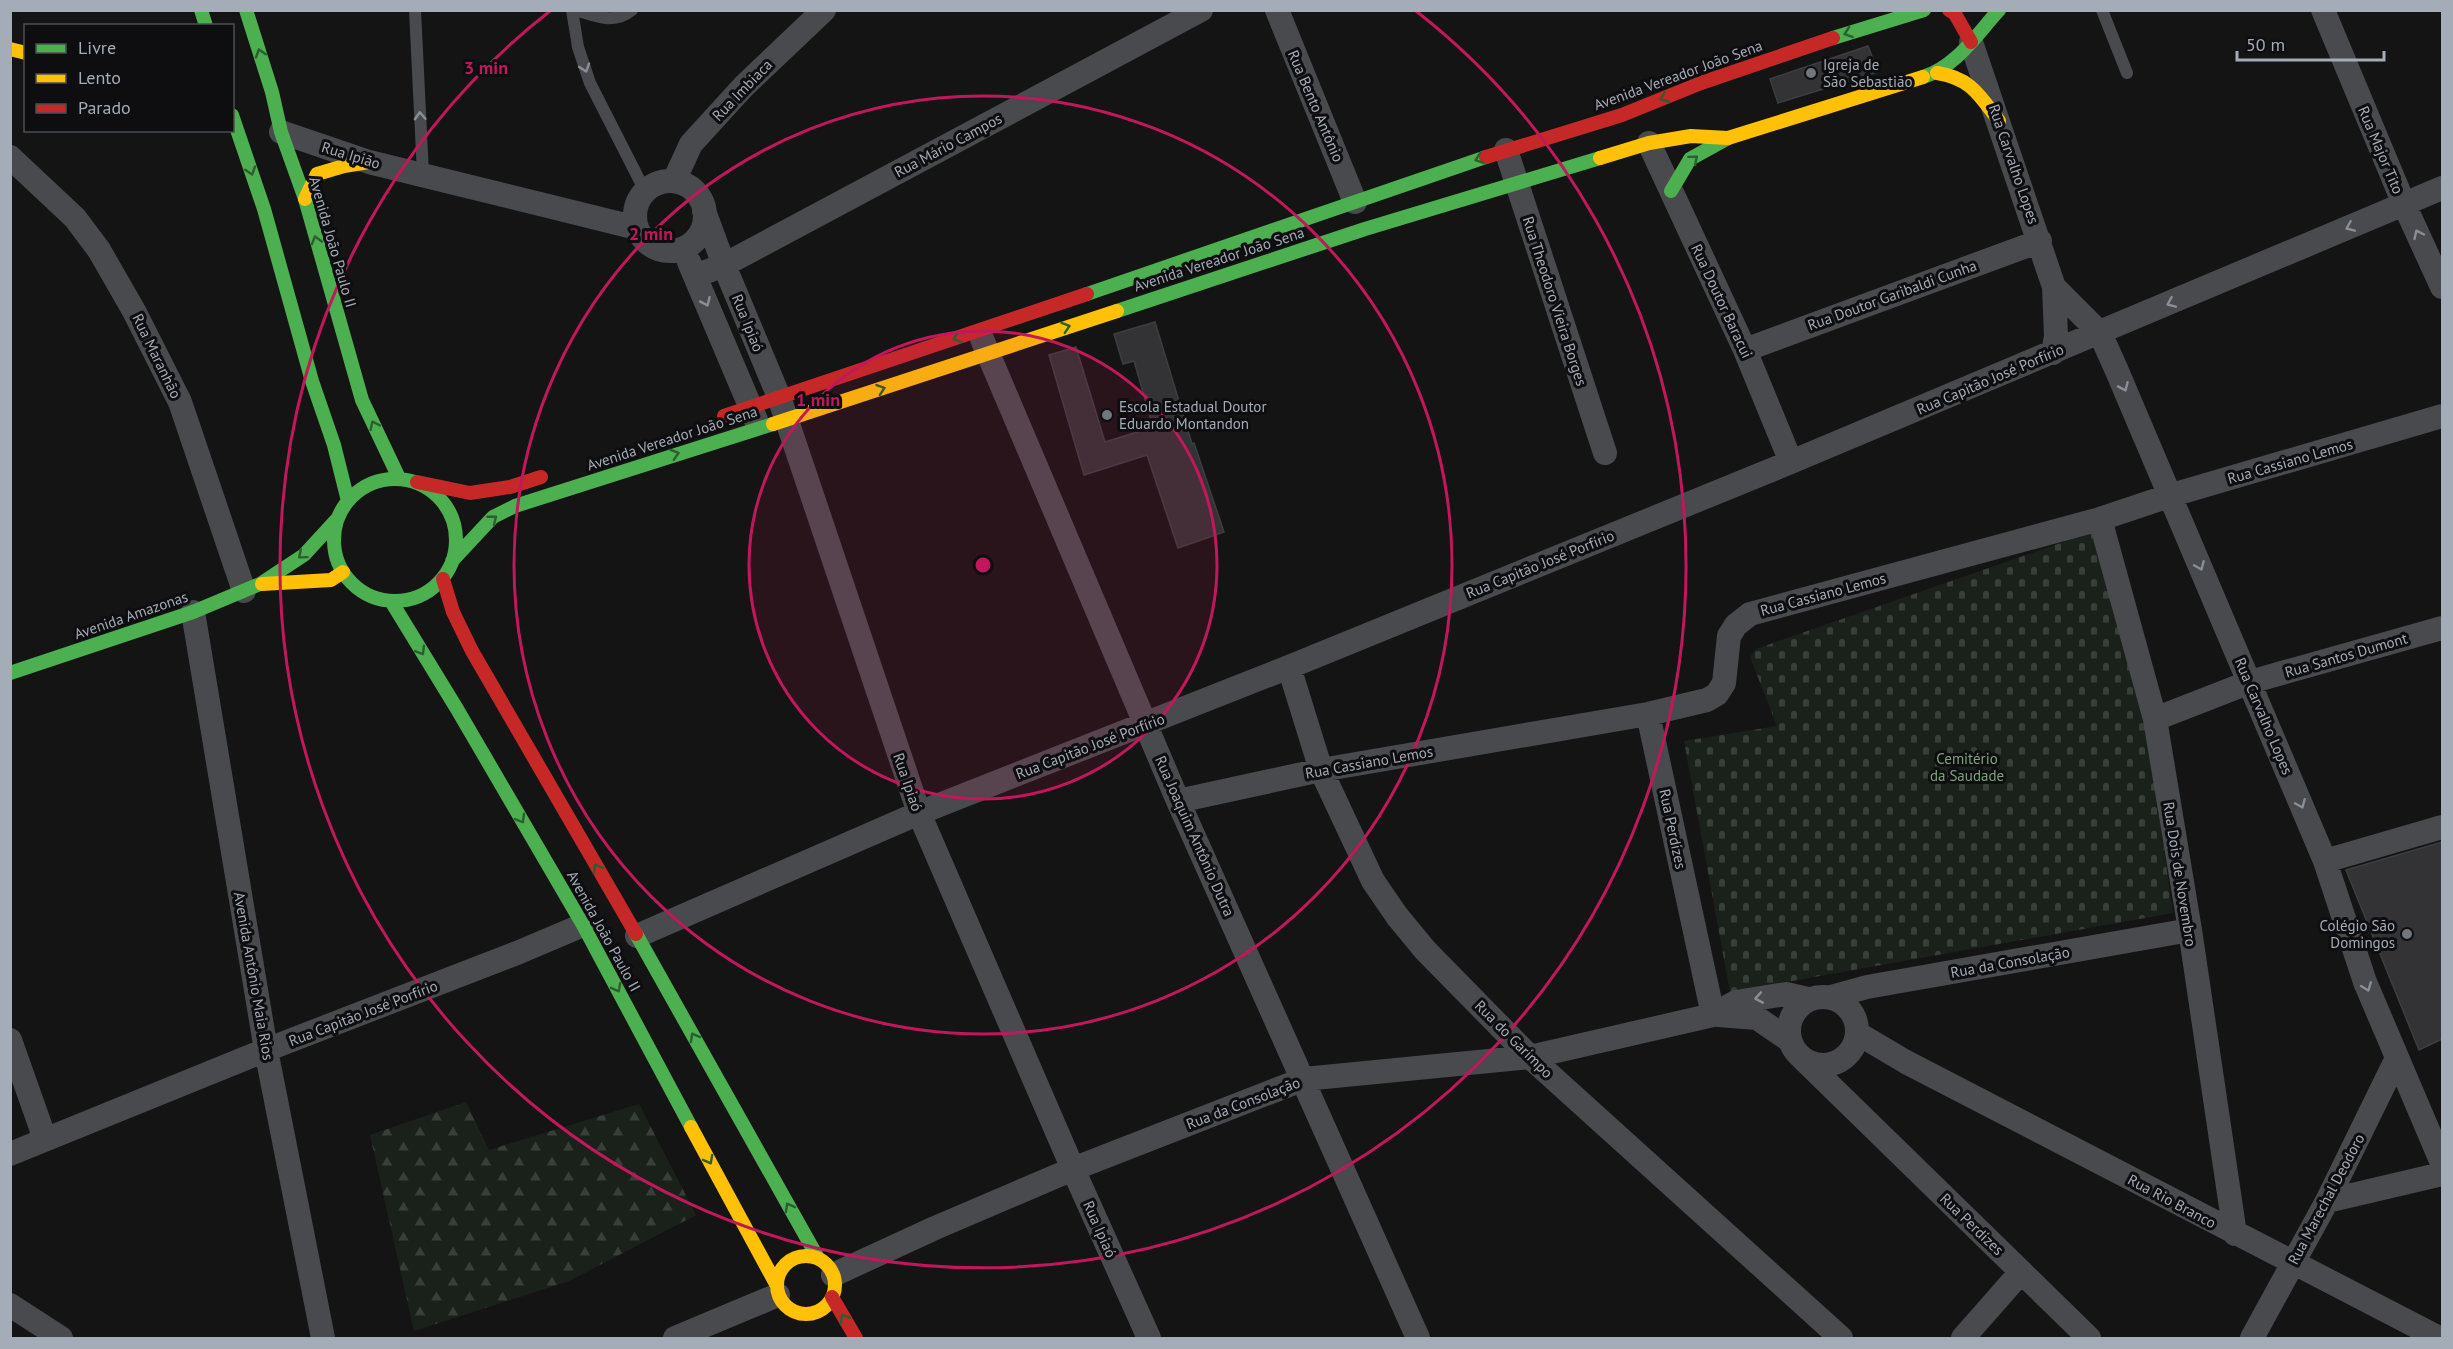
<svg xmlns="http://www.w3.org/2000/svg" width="2453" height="1349" font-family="'PT Sans',sans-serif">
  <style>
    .forest { fill: url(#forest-firs) }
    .cemetery { fill: url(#cemetery-stones) }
    .building { fill: #333335; stroke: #3c3e41; stroke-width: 1.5 }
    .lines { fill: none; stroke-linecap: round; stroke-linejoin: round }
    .lane { stroke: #484a4d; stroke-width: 12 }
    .street { stroke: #484a4d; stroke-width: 24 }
    .fast { stroke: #4caf50; stroke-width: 14 }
    .slow { stroke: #ffc107; stroke-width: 14 }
    .jam { stroke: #c62828; stroke-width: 14 }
    .oneway { stroke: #2d5e30 }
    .oneway2 { stroke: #888f97 }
    .ring { fill: none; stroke: #c2185b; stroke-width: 3 }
    .poi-dot { fill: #72777e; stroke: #0e0e10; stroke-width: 2 }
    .labels { text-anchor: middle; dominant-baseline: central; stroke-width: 6; stroke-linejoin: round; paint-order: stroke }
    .poi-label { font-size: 15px; fill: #a4acb7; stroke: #0e0e10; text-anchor: start }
    .street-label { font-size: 15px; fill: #a4acb7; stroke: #0e0e10 }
    .park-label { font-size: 15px; fill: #7ca379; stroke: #0e0e10 }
    .centre { fill: #c2185b; stroke: #0e0e10; stroke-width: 3 }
    .ring-label { font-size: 18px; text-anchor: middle; font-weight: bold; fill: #c2185b; stroke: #0e0e10; stroke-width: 6; stroke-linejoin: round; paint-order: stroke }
  </style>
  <defs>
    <pattern id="forest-firs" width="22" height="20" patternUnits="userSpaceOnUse" patternTransform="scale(1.5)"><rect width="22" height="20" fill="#1a211a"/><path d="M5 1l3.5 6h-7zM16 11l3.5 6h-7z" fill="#383f39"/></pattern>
    <pattern id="cemetery-stones" width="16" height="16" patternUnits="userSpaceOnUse" patternTransform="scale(1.5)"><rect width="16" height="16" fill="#1a211a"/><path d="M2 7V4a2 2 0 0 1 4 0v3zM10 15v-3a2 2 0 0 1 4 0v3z" fill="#383f39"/></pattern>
  </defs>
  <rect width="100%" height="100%" fill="#141414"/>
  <path class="forest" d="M466,1102L489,1150L639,1104L696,1215L569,1281L414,1331L370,1135Z"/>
  <path class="cemetery" d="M2092,532L2145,718L2173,913L1730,992L1684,741L1777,726L1750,657L1756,649Z"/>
  <path class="building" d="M1868,46L1878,72L1778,103L1770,79Z
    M1155,322L1192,444L1194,443L1224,532L1178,548L1147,455L1084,475L1049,355L1076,347L1105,442L1153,427L1134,361L1123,364L1114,334Z
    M2442,842V1039L2419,1050L2346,870Z"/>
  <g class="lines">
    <path class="lane" d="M415,10L423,174
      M572,10L578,47L590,83L645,191
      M576,10C596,16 614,25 632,10
      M2102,10L2127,73"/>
    <path class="street" d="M1277,10L1355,202
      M2323,10L2404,204L2442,287
      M1971,42L2054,287L2056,336L2053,353
      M281,132L369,162L637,228
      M1649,143L1745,350L1791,462
      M1506,150L1605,453
      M10,157L75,218L99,250L134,311L180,402L244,591
      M674,181L691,144L744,86L824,10
      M635 216a35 35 0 1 1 70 0a35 35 0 1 1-70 0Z
      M704,211L724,265L779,397L919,813L1073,1169L1149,1338
      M689,262L756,420
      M695,276L724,265L1201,10
      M2054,287L2100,333L2117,371L2325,861L2365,982L2442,1163
      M982,339L1178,801L1418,1338
      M1745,350L2040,241
      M2100,519L2155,719L2190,930L2235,1234
      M193,612L266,1050L323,1338
      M1289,667L1321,770L1373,881L1397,916L1425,950L1530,1057L1841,1338
      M1648,714L1713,1015
      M2155,719L2250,682L2442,628
      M1178,801L1321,770L1648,714L1707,700L1717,694L1724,683L1729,636L1736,625L1750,614L2100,519L2172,495L2442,416
      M2325,861L2442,827
      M637,936L919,813L1289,667L1791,462L2442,188
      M1789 1031a34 34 0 1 1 68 0a34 34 0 1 1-68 0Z
      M1831,997L1867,987L2190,930
      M1718,1015L1757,1018L1789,1040
      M1857,1033L1906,1062L2439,1338
      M10,1040L45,1139
      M1803,1059L2089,1338
      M10,1154L266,1050L517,953L583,925
      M2327,1201L2442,1174
      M833,1275L935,1228L1073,1169L1304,1079L1530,1057L1713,1015L1736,1002L1786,994L1808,999
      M10,1305L61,1338
      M675,1338L778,1295
      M1963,1338L2021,1272
      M2252,1338L2327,1201L2397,1058"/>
    <path class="fast" d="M201,10L206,26
      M246,10L272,92L281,132L305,199L362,400L399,478
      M1833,38L1924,10
      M1923,77C1956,67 1977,34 1999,10
      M232,115L264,209L312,381L334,445L348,501
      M1671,191L1690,159L1728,138
      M1087,294L1486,157
      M1117,311L1365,229L1600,158
      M334 540a61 61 0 1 1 122 0a61 61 0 1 1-122 0Z
      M452,561L493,517L515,506L773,424
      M391,601L457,709L583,925L691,1127
      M10,673L193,612L260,584L304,555L338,518
      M636,934L818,1258"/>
    <path class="slow" d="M10,49L26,53
      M1937,73C1971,78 1980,96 1999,121
      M1600,158L1649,143L1691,136L1728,138L1923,77
      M305,199L317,174L344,166L369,162
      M773,424L1117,311
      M262,584L331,580L343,572
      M691,1127L776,1284
      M777 1285a29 29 0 1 1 58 0a29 29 0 1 1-58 0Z"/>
    <path class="jam" d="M1949,10L1955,14L1971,42
      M1486,157L1622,115L1701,83L1833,38
      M724,416L1087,294
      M417,482L470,493L510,487L541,477
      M443,579L453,612L472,651L636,934
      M832,1297L856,1338"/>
  </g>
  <defs><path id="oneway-chevron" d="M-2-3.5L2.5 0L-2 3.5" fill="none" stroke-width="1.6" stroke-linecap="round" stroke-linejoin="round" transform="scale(1.5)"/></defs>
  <g class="oneway">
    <use href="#oneway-chevron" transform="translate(1848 33) rotate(161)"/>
    <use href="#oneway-chevron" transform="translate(260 53) rotate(-108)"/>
    <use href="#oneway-chevron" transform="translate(1664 98) rotate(158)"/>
    <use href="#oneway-chevron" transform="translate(1479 159) rotate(161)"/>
    <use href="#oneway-chevron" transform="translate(1694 159) rotate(-40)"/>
    <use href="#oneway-chevron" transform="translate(251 171) rotate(72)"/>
    <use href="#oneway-chevron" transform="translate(316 240) rotate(-106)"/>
    <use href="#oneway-chevron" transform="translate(1066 327) rotate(-18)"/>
    <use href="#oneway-chevron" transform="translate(957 338) rotate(162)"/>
    <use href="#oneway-chevron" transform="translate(881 389) rotate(-19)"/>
    <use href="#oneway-chevron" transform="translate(374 425) rotate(-115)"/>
    <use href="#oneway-chevron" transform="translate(675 454) rotate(-18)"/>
    <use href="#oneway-chevron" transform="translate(493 519) rotate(-38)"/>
    <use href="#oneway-chevron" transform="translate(302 555) rotate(140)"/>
    <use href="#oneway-chevron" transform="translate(421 651) rotate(59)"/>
    <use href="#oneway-chevron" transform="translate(521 819) rotate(60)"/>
    <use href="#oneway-chevron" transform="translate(597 868) rotate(-120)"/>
    <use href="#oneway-chevron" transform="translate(617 988) rotate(62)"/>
    <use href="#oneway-chevron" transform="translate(694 1037) rotate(-119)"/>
    <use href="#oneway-chevron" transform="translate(709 1160) rotate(62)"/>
    <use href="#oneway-chevron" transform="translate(789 1207) rotate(-119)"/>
    <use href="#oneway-chevron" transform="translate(844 1318) rotate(-119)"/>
  </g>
  <g class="oneway2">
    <use href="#oneway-chevron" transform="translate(585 68) rotate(72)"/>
    <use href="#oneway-chevron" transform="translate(420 116) rotate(-93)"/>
    <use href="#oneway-chevron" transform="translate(2350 227) rotate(157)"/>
    <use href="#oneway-chevron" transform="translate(2418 234) rotate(-115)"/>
    <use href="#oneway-chevron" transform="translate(706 302) rotate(66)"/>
    <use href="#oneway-chevron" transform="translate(2171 303) rotate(157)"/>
    <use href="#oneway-chevron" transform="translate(2124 387) rotate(66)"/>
    <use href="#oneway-chevron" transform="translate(2200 566) rotate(67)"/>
    <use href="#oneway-chevron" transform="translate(2301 804) rotate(67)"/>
    <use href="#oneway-chevron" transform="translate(2367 987) rotate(69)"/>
    <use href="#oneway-chevron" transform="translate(1759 998) rotate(170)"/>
  </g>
  <circle cx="983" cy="565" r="234" fill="#c2185b" fill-opacity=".12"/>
  <g class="ring">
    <circle cx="983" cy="565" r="234"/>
    <circle cx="983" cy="565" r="469"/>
    <path d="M1416 11A703 703 0 1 1 550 11"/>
  </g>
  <g class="poi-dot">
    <circle cx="1811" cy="73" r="6"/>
    <circle cx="1107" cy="415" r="6"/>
    <circle cx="2407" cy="934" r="6"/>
  </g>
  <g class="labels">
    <g class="poi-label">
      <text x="1823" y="64">Igreja de<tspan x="1823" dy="17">São Sebastião</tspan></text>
      <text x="1119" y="406">Escola Estadual Doutor<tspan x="1119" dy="17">Eduardo Montandon</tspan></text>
      <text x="2395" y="925" text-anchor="end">Colégio São<tspan x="2395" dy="17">Domingos</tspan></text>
    </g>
    <g class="street-label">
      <text transform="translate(1678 75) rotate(-20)">Avenida Vereador João Sena</text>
      <text transform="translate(742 90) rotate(-46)">Rua Imbiaca</text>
      <text transform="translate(1316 106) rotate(67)">Rua Bento Antônio</text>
      <text transform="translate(948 145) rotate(-28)">Rua Mário Campos</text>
      <text transform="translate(2381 150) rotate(67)">Rua Major Tito</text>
      <text transform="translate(351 155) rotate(17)">Rua Ipião</text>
      <text transform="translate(2014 164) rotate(71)">Rua Carvalho Lopes</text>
      <text transform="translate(333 242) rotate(74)">Avenida João Paulo II</text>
      <text transform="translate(1219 259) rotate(-18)">Avenida Vereador João Sena</text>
      <text transform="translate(1892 295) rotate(-20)">Rua Doutor Garibaldi Cunha</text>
      <text transform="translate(1555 301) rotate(72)">Rua Theodoro Vieira Borges</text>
      <text transform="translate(1722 301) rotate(65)">Rua Doutor Baracui</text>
      <text transform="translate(748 323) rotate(68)">Rua Ipiaó</text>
      <text transform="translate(157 356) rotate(64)">Rua Maranhão</text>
      <text transform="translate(1990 379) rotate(-23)">Rua Capitão José Porfírio</text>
      <text transform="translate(672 438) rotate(-18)">Avenida Vereador João Sena</text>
      <text transform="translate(2290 461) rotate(-16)">Rua Cassiano Lemos</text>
      <text transform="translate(1540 564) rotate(-22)">Rua Capitão José Porfírio</text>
      <text transform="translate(1823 594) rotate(-15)">Rua Cassiano Lemos</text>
      <text transform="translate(131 615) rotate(-19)">Avenida Amazonas</text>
      <text transform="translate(2346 655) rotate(-16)">Rua Santos Dumont</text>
      <text transform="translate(2264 716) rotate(67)">Rua Carvalho Lopes</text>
      <text transform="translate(1090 746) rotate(-21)">Rua Capitão José Porfírio</text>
      <text transform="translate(1369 762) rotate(-10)">Rua Cassiano Lemos</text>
      <text transform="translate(908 782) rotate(71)">Rua Ipiaó</text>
      <text transform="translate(1673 829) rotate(78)">Rua Perdizes</text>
      <text transform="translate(1195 836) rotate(66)">Rua Joaquim Antônio Dutra</text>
      <text transform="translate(2180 874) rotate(81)">Rua Dois de Novembro</text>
      <text transform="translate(604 931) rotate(61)">Avenida João Paulo II</text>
      <text transform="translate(2010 962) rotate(-10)">Rua da Consolação</text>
      <text transform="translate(254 976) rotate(80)">Avenida Antônio Maia Rios</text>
      <text transform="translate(363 1013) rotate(-21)">Rua Capitão José Porfírio</text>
      <text transform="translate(1514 1039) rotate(45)">Rua do Garimpo</text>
      <text transform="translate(1243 1103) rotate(-21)">Rua da Consolação</text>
      <text transform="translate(2326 1199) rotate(-62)">Rua Marechal Deodoro</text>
      <text transform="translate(2172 1201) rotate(28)">Rua Rio Branco</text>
      <text transform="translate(1972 1224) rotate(44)">Rua Perdizes</text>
      <text transform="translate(1100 1229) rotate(66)">Rua Ipiaó</text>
    </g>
    <g class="park-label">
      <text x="1967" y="758">Cemitério<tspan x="1967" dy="17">da Saudade</tspan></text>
    </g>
  </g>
  <circle cx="983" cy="565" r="9" class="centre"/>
  <g class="ring-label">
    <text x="486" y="74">3 min</text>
    <text x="651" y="240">2 min</text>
    <text x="818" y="406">1 min</text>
  </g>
  <rect width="2453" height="1349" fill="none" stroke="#a4acb7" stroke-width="24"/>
  <rect x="24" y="24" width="210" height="108" fill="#0e0e10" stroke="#4a4d53" stroke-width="1.5"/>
  <rect x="36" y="44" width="30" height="9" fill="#4caf50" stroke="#4a4d53" stroke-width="1.5"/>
  <text x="78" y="54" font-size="18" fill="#a4acb7">Livre</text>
  <rect x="36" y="74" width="30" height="9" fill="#ffc107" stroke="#4a4d53" stroke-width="1.5"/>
  <text x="78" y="84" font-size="18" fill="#a4acb7">Lento</text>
  <rect x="36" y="104" width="30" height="9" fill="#c62828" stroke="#4a4d53" stroke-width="1.5"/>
  <text x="78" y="114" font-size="18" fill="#a4acb7">Parado</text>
  <path d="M2237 51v9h147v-9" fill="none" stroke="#a4acb7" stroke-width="3"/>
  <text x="2246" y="51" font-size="18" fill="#a4acb7" stroke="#0e0e10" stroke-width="4.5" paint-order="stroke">50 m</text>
</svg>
